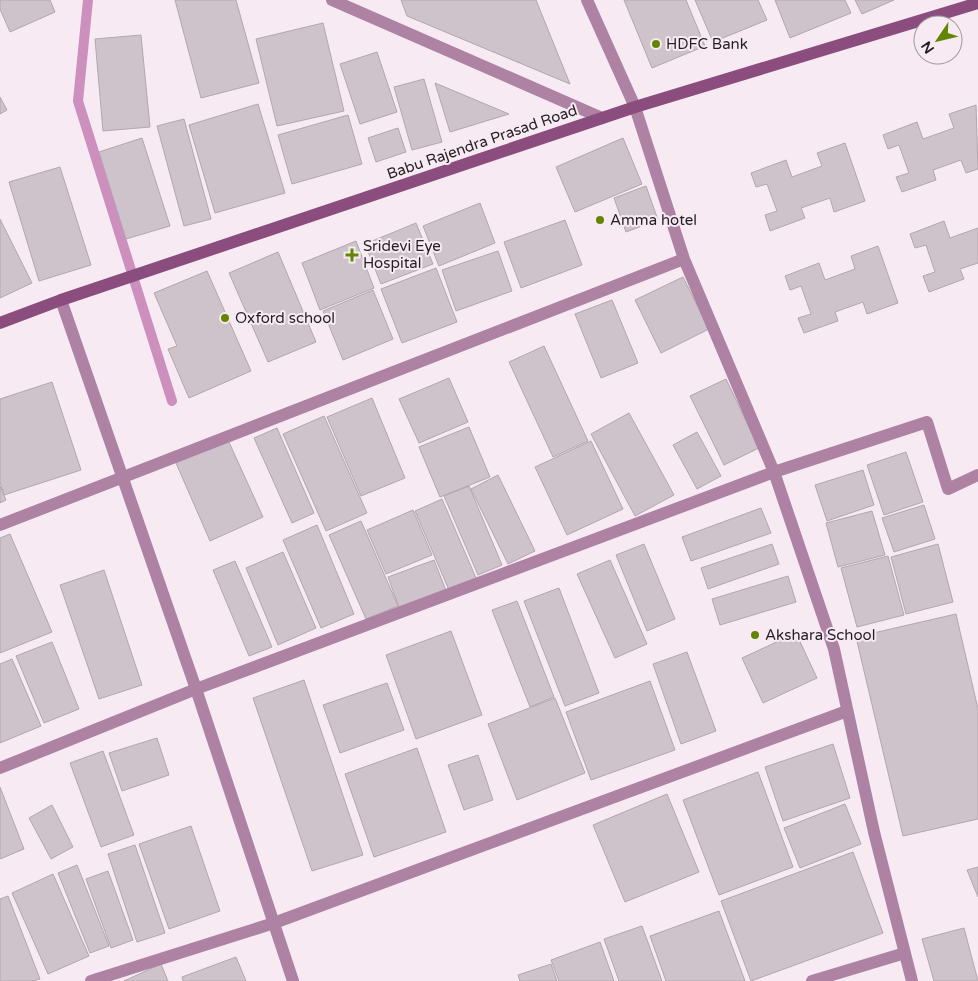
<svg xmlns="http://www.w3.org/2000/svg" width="978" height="981" font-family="'Varela Round',sans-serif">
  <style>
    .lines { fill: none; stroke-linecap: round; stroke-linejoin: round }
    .stream { stroke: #cc8fbe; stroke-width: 10 }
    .building { fill: #cec2cb; stroke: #b2a6af }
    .street { stroke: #ae82a3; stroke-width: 12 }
    .secondary { stroke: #8b4d7e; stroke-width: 12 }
    .poi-dot { fill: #638500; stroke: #f7eaf3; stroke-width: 2 }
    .labels { text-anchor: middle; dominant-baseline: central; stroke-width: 4; stroke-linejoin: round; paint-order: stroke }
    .poi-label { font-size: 15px; fill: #241f22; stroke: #f7eaf3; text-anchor: start }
    .street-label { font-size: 15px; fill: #241f22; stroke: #f7eaf3 }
  </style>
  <rect width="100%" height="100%" fill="#f7eaf3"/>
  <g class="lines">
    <path class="stream" d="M88,0L78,101L172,401"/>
  </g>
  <path class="building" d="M0,0H50L55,12L10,32L0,9Z
    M175,0H236L259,83L201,98Z
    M401,0H536L570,84L407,16Z
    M624,0H686L705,46L652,68Z
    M695,0H758L767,20L713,42Z
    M775,0H845L851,13L790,38Z
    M855,0H894L862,14Z
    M323,23L344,111L277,126L256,39Z
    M141,35L150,127L103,131L95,39Z
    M377,52L397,112L360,124L340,64Z
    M424,79L442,142L412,150L394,87Z
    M435,83L509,114L450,132Z
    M0,97L7,110L0,114Z
    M258,104L285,193L215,213L189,125Z
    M976,105L978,169L966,173L961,160L933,170L936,180L902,192L896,177L909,173L899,145L888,149L883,135L917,122L923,139L954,128L949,114Z
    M348,115L362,164L292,184L278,135Z
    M184,119L211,219L184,226L157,126Z
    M398,128L406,152L376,162L368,138Z
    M142,138L170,226L126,239L99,152Z
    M623,138L642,184L575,212L556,167Z
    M845,143L865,201L834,212L830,198L801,208L805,218L770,231L765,215L777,211L767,184L756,187L751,173L786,160L792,177L822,166L817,153Z
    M60,167L91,265L39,281L9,182Z
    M646,186L658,220L626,232L614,198Z
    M480,203L495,243L439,266L423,226Z
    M0,219L32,283L0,298Z
    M565,220L582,265L521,288L504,242Z
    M944,221L950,238L978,228V263L960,269L964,279L929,292L923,276L935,272L926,245L915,248L910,234Z
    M416,223L433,264L381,284L365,244Z
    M356,241L374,288L320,310L302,263Z
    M878,246L898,303L867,314L863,302L835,312L838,321L804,333L798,318L811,314L801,286L790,290L785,276L819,263L825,280L855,269L851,256Z
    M498,251L512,291L456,311L442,270Z
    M278,252L316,342L268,362L229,273Z
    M436,268L457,322L402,343L381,289Z
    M207,271L251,371L189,398L168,349L177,346L154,293Z
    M683,277L709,329L661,353L635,300Z
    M373,290L393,339L343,360L323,311Z
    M612,300L638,363L601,378L575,314Z
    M544,346L588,441L553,457L509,362Z
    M449,378L468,422L419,443L399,399Z
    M726,379L759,448L724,465L690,396Z
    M52,382L81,470L4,495L0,482V399Z
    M372,398L405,478L361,496L327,417Z
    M629,413L674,495L635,516L591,434Z
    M324,416L367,513L326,531L283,434Z
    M469,427L490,477L440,497L419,447Z
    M277,428L314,513L292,523L254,438Z
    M697,432L721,476L697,489L673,445Z
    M228,440L263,517L210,541L176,463Z
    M591,441L623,509L567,535L535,467Z
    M906,452L923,502L884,515L867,465Z
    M863,470L874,505L827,521L815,485Z
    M498,475L535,551L508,564L471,489Z
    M0,486L6,500L0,503Z
    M469,486L502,565L478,575L444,496Z
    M442,499L476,578L449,590L415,511Z
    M924,505L935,539L894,552L882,518Z
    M761,508L771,533L691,561L682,537Z
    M413,510L432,555L386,574L367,530Z
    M872,511L885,555L838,567L826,523Z
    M361,521L398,606L366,619L329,535Z
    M317,525L354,614L321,628L283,540Z
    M10,534L52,632L0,653V538Z
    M644,544L675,619L647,631L616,555Z
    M772,544L779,564L708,589L701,568Z
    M938,544L953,602L906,614L891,557Z
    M283,552L316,628L278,645L246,568Z
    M888,556L904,615L857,627L841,568Z
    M434,560L447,593L400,610L388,577Z
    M610,560L647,644L615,658L577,574Z
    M235,561L272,647L249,656L213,570Z
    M104,570L142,685L99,699L60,585Z
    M788,576L796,602L720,625L712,599Z
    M559,588L599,693L565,706L524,601Z
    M517,601L554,697L530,707L492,610Z
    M956,614L978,709V819L903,836L856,637Z
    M451,631L482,715L416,739L386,655Z
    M796,633L817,678L763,703L742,658Z
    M52,642L79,709L44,723L16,656Z
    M687,652L716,731L681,744L653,664Z
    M12,659L41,726L0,743V664Z
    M304,680L363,855L312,871L253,698Z
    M650,681L675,750L591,780L566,712Z
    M387,683L404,730L340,753L323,705Z
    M555,698L585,773L517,800L488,724Z
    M157,738L169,775L122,791L109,753Z
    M833,744L850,798L783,821L765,767Z
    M417,748L446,832L374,857L345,774Z
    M103,751L134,835L101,847L70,763Z
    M478,755L493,800L464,810L448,765Z
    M758,772L793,867L719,895L683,800Z
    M0,787L24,849L0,859Z
    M667,794L699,872L625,902L593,825Z
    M845,804L861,844L800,868L784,828Z
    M52,805L73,847L51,859L29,818Z
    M191,826L220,911L169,929L139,844Z
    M135,845L165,933L137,942L108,854Z
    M853,852L883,933L751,981L721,901Z
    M77,865L109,946L90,953L58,873Z
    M978,867V897L967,870Z
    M108,871L133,940L111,948L86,879Z
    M53,874L89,956L48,974L12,893Z
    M8,896L40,979L34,981H0V899Z
    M719,911L745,981H666L650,936Z
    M642,926L662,981H619L604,939Z
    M964,928L978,981H934L922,939Z
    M600,942L614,981H559L551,960Z
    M236,957L246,981H183L182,977Z
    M161,964L168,981H124Z
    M551,964L557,981H520L518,975Z"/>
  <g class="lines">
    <path class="street" d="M332,0L602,118
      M587,0L635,107L684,259L774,472L834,649L874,832L912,981
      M61,300L196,689L293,981
      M0,525L684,259
      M0,768L196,689L774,472L927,422L948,489L978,475
      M91,981L274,923L847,711
      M812,981L905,953"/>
    <path class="secondary" d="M0,323L61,300L635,107L978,3"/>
  </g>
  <g class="poi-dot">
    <circle cx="656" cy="44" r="5"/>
    <circle cx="600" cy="220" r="5"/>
    <path d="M349.5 247.5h5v5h5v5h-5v5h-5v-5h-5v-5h5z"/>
    <circle cx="225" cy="318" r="5"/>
    <circle cx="755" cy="635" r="5"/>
  </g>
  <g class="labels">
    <g class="poi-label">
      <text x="666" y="44">HDFC Bank</text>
      <text x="610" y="220">Amma hotel</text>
      <text x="363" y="246">Sridevi Eye<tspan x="363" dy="17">Hospital</tspan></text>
      <text x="235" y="318">Oxford school</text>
      <text x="765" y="635">Akshara School</text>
    </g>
    <g class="street-label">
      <text transform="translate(482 142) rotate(-19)">Babu Rajendra Prasad Road</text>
    </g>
  </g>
  <g transform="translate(938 40) rotate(235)"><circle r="24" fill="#f7eaf3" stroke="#a3999f"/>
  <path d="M0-4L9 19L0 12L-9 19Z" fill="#638500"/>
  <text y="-8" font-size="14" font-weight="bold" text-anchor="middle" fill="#241f22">N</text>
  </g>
</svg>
